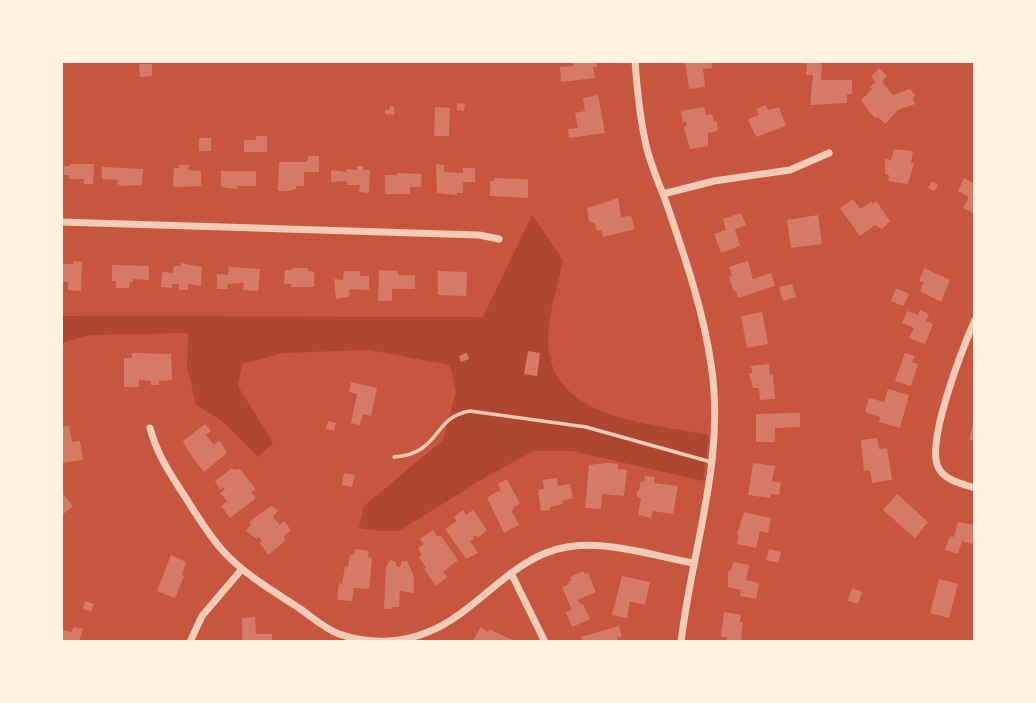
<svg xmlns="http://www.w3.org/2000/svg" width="1036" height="703" font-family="'Asap Condensed',sans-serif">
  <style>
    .green { fill: #ae4732 }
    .building { fill: #d67c66 }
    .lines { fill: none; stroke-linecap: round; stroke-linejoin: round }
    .service { stroke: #f1ccb7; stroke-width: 3.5 }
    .minor { stroke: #f1ccb7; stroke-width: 7 }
  </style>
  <rect width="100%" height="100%" fill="#c8553d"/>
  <path class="green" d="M532,215L563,260C559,282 551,305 549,327C538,419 644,422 709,435L703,481L572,451H534L489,475L399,531H379L359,528L364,506L443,440L456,392L450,365L369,350L283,353L242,364L238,386L273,443L258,457L222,421L196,405L187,367L188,333L91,335L61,343V316L483,317Z"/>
  <path class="building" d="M573,61H596L597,67H593L595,78L561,82L560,67L573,66Z
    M685,61H711L712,68L703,69L705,87L689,89Z
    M807,61H822L821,80H852V94H847V103L810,105L813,75H806Z
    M139,64H152V76L140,77Z
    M879,68L887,76L882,82L893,95L910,89L915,95L913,99L915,104L898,110L885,124L878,117L876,119L872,115L861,100L872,89L870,87L876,82L871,77Z
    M598,95L605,133L569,138L568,129L578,128L575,113L585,111L583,98Z
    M457,103L465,104L464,111L457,110Z
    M766,105L768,110L779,107L786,126L756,137L748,119L759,115L756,109Z
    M390,106L394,107V115L385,114V110H389Z
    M435,107L450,108L449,136H434Z
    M704,107L706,115L712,114L714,122L717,121L718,131L708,133V146L690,149L684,127L686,126V121L683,122L681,111Z
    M256,136H267V152H244V140H256Z
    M199,138H211V151H199Z
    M894,149L913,151L911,163H914L908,184L888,181L889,175L885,174V159L891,160Z
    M308,156H319V172H304V186H296V189L289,191H278L279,162H307Z
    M70,164H94L93,184H84V179H69V175H64V166H70Z
    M436,164L444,165V172L463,173V168H475V182H463V193H457V195L437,193Z
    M179,165H189L188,170L201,171V186L173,187L174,168H179Z
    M357,166H363V170H370L369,193L359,192L360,185H347V181L331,182V170L346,172L347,169L357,170Z
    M102,167L143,169L142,185L123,186L117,184L118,180L102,179Z
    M221,171H256V186H237V189L221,187Z
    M397,173L422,174L421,187H410V194H385V175H397Z
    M494,178L528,179V198L490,196V181H494Z
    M964,178L975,184V214L963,208L969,197L958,191Z
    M932,181L938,185L934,191L928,188Z
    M618,198L621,217L631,216L635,229L603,237L601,230L597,231L595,224L589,221L587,208Z
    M853,199L860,209L871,202L873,204L876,201L890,221L882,229L875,225L860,236L840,208Z
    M741,213L746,225L735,229L740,246L721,253L714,234L726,230L723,219Z
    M818,215L822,244L791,248L787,220Z
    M73,261L82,262L81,291L68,290V282H61L62,264H73Z
    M748,261L753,279L771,273L775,286L738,298L736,291L734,292L729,277L732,276L729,267Z
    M181,263L202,267L201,286L188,284V290H179V284H172V288L161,287L162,272L173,273L174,266H181Z
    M112,265L149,266V280L133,279V282H130L129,288H116V281H112Z
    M229,267L260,269L258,291L243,290L244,283L228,284L227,289H217V274L228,275Z
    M292,268H308V271L314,272V287H291V284H284L285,270H292Z
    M924,268L950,280L941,302L920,291L924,282L919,281Z
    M379,270L398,271V275H415V289H392V301H378Z
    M344,271H360V276H369V290L350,289L349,297L336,299L334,279L343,280Z
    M438,271L467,272L466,296L438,295Z
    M792,284L796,297L783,301L779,287Z
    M896,288L909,294L903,306L891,301Z
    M920,310L929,314L926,321L933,324L925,344L909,338L914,328L902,323L907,311L918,315Z
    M762,312L768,344L747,348L741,316Z
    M528,351L540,353L537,376L524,374Z
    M132,353L171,354L172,380L159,381V385H151V381L139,380V387H124V358H132Z
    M467,353L469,359L461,362L459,356Z
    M905,353L915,356L912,362L918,364L911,386L895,381Z
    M769,364L770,375L773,374L775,399L760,400L759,388H753L749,373H752L751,366Z
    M351,382L377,388L371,416L363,414L360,425L351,423L357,394L349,392Z
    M888,389L909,395L900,428L879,422L880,417L865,412L869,398L884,402Z
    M800,413V427L775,428V442H756V414Z
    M974,420L975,421V441L969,439Z
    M328,421L336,423L334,431L326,429Z
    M205,424L211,431L206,435L214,445L218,441L221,442L227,453L204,472L188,451L183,441Z
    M69,426L72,442L80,441L83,460L61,463V427Z
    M877,438L879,449L887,448L892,480L872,483L870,470L864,471L861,440Z
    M606,463L618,464V469L627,470L624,496L602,494L601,509L585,508L589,465Z
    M753,463L775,466L772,481L781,483L779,495L771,494L770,498L748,495Z
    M232,468L234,470L240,469L254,487L255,490L251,492L256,498L230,518L221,506L227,501L220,493L225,489L224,487L220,490L215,481Z
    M344,473L355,475L352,487L342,485Z
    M645,476L655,477L654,483L678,486L673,514L653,511L651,518L638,515L641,498L637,496V491H639L641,481L644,482Z
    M557,478L558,486L570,484L573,498L562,501L563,504L550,507V510L541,511L538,490L544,489L543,480Z
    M507,479L520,504L514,507L512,512L519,525L504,533L487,498L498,491L501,492L498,484Z
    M61,492L73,506L61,516Z
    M897,494L928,522L915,538L883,510Z
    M271,506L278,510L273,517L280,525L284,521L291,530L284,536L285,541L268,555L260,543L262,541L259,537L257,539L246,531L251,524L249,522Z
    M463,510L466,515L473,510L487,530L478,538L476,535L473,537L474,539L470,541L478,553L466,559L445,529L457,521L454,517Z
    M744,512L771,518L768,533L760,531L756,548L737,544L739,535H737Z
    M958,522L975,525V545L962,541L958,554L945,550L950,536L954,537Z
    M433,530L437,536H441L458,560L443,572L447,577L436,586L424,569L426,568L419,557L422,555L418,548L424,544L420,539Z
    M355,549L369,551L368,557L372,558L369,589L354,588L352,601L340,600L337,599L339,583L342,584L345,566L348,567L350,555H354Z
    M769,549L781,552L778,563L766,560Z
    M171,555L186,562L182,575L184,576L175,598L157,591Z
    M390,560L396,562V566L400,567L402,561H407L414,577V593L400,591L399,607H392V609H384L386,567Z
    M733,562L749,565L746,580L759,583L756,599L740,596L741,590L728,587V571H731Z
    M583,571L585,574L588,573L596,592L578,600L581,605L583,604L590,619L572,627L566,612L572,610L562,587L569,584L568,582L571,580L570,577Z
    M622,576L650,582L645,605L630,601L627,618L612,615Z
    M939,579L958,584L949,618L930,613Z
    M852,588L862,592L858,604L848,601Z
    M85,601L94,604L91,612L83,609Z
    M724,612L741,615L740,622H743L741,642H726L727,637H721Z
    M255,617L256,634H272V642H242V618Z
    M619,626L622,636L617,638L618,642H583L581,637Z
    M73,627L83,629L79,642H61V630L72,632Z
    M481,627L488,632L489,629L512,640L511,642H472Z"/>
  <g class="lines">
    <path class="service" d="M394,457C441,454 432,417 470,411L586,427L711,462"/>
    <path class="minor" d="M635,61C637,89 640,118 646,145C651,167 660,185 667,205C685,258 703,309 711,364C726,459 692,548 681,642
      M663,194L714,181L790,170L829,153
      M61,222L479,235L499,239
      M975,320C963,347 926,441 938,467C944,480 962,484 975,488
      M150,428C156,451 167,469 180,489C194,510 206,532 223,551C244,574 273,591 299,608C312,617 325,629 339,634C368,644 400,644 428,632C479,612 511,556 567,547C606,540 655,556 693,563
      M511,573L545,642
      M190,642L202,616L242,569"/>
  </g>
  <rect width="1036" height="703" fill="none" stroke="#fff3e0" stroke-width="126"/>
</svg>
